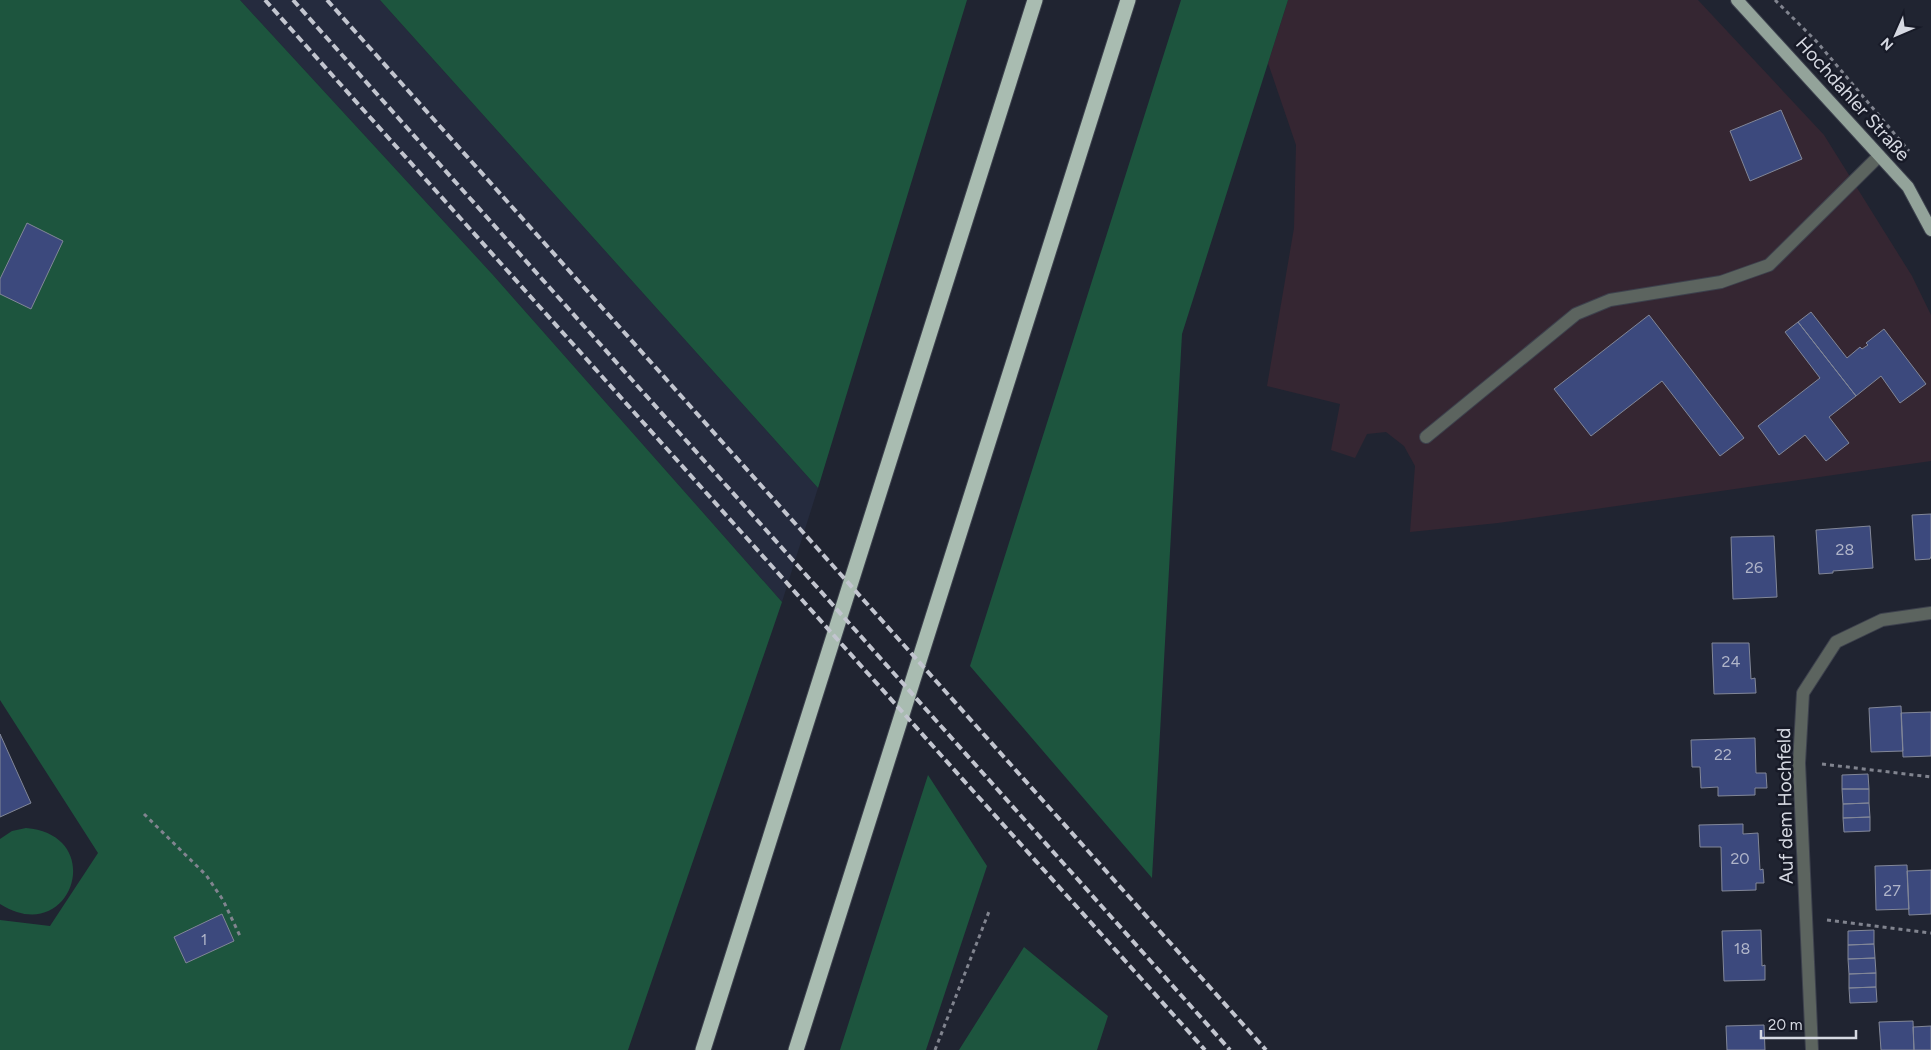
<svg xmlns="http://www.w3.org/2000/svg" width="1931" height="1050" font-family="Figtree,sans-serif">
  <style>
    .commercial { fill: #352632 }
    .built { fill: #252b3e }
    .green { fill: #1d553e }
    .building { fill: #3c497d; stroke: #828798 }
    .lines { fill: none; stroke-linecap: round; stroke-linejoin: round }
    .minor-casing { stroke: #3d414d; stroke-width: 14 }
    .major-casing { stroke: #3d414d; stroke-width: 14 }
    .highway-casing { stroke: #3d414d; stroke-width: 17 }
    .path { stroke: #81848f; stroke-width: 3; stroke-dasharray: 4 4; stroke-linecap: butt }
    .minor { stroke: #5c645f; stroke-width: 12 }
    .major { stroke: #93a39a; stroke-width: 12 }
    .highway { stroke: #a9bcb1; stroke-width: 15 }
    .rail { stroke: #c2c5cf; stroke-width: 4; stroke-dasharray: 8 4; stroke-linecap: butt }
    .labels { text-anchor: middle; dominant-baseline: central; stroke-width: 5; stroke-linejoin: round; paint-order: stroke }
    .number-label { font-size: 16px; fill: #b0b5c9 }
    .street-label { font-size: 19px; fill: #d6d9e2; stroke: #171a27 }
  </style>
  <rect width="100%" height="100%" fill="#202431"/>
  <path class="commercial" d="M1288,0H1698L1824,135L1912,276L1931,315V461L1498,523L1410,532L1415,466L1404,446L1386,432L1367,434L1355,458L1331,450L1340,404L1267,386L1294,228L1296,145L1268,63Z"/>
  <path class="built" d="M240,0H380L818,488L782,602L493,275Z"/>
  <path class="green" d="M0,0H240L493,275L782,602L628,1050H0V920L50,926L98,853L0,700Z
    M380,0H967L818,488Z
    M1181,0H1288L1182,334L1152,878L970,666Z
    M928,775L987,866L926,1050H840Z
    M26,828C109,835 71,949 0,904V839L12,831Z
    M1024,947L1108,1016L1097,1050H959Z"/>
  <path class="building" d="M1781,110L1802,159L1750,181L1730,131Z
    M27,223L63,241L31,309L0,294V279Z
    M1811,312L1847,358L1860,347L1862,349L1868,345L1866,343L1884,329L1926,384L1900,403L1881,376L1856,396L1798,322Z
    M1649,315L1744,438L1720,456L1662,381L1591,436L1554,389Z
    M1798,322L1856,396L1829,417L1849,443L1826,461L1805,435L1779,455L1758,426L1820,378L1785,332Z
    M1931,514V556L1930,559L1915,560L1912,515Z
    M1870,526L1873,568L1833,571V573L1819,574L1816,530Z
    M1774,536L1777,597L1733,599L1731,537Z
    M1712,643H1749L1751,679L1755,678L1756,693L1714,694Z
    M1901,706L1903,751L1871,752L1869,708Z
    M1931,712V756L1903,757L1901,713Z
    M0,734L31,803L0,817Z
    M1755,738L1756,773H1766L1767,788H1755V795L1718,796V787L1701,788L1700,767H1692L1691,740Z
    M1868,774L1869,789H1842V775Z
    M1842,789H1869V803L1843,804Z
    M1869,803L1870,817L1843,818V804Z
    M1870,817V831L1844,832L1843,818Z
    M1743,824V834L1758,833L1760,870L1763,869L1764,883H1756V890L1722,891L1721,847H1700L1699,825Z
    M1907,865L1909,909L1876,910L1875,866Z
    M1931,870V914L1909,915L1907,871Z
    M222,914L234,941L186,963L174,937Z
    M1761,930L1762,966L1765,965V980L1724,981L1722,931Z
    M1874,930V944L1848,945V931Z
    M1874,944L1875,958L1848,959V945Z
    M1875,958L1876,973L1849,974L1848,959Z
    M1876,973V987L1849,988V974Z
    M1876,987L1877,1002L1850,1003L1849,988Z
    M1913,1021L1914,1050H1881L1879,1022Z
    M1764,1025L1765,1050H1727L1726,1026Z
    M1931,1026V1050H1914L1913,1027Z"/>
  <g class="lines">
    <g class="minor-casing">
      <path id="minor" d="M1426,437L1576,314L1610,300L1721,282L1769,265L1879,156
        M1812,1050L1799,763L1803,693L1836,642L1882,620L1931,613"/>
    </g>
    <g class="major-casing">
      <path id="major" d="M1737,0L1908,187L1931,230"/>
    </g>
    <g class="highway-casing">
      <path id="highway" d="M703,1050L1035,0
        M796,1050L1128,0"/>
    </g>
    <path class="path" d="M1775,0L1817,42L1909,151
      M1822,764L1931,777
      M144,814L206,875L223,900L240,936
      M1827,920L1931,933
      M935,1050L990,909"/>
    <use href="#minor" class="minor"/>
    <use href="#major" class="major"/>
    <use href="#highway" class="highway"/>
    <path class="rail" d="M265,0L1205,1050
      M293,0L1230,1050
      M327,0L1266,1050"/>
  </g>
  <g class="labels">
    <g class="number-label">
      <text x="1845" y="549">28</text>
      <text x="1754" y="567">26</text>
      <text x="1731" y="661">24</text>
      <text x="1723" y="754">22</text>
      <text x="1740" y="858">20</text>
      <text x="1892" y="890">27</text>
      <text x="204" y="939">1</text>
      <text x="1742" y="948">18</text>
    </g>
    <g class="street-label">
      <text transform="translate(1853 99) rotate(48)">Hochdahler Straße</text>
      <text transform="translate(1785 806) rotate(-91)">Auf dem Hochfeld</text>
    </g>
  </g>
  <g transform="translate(1896 35) rotate(225)" stroke="#171a27" stroke-width="4" paint-order="stroke">
  <path d="M0-4L9 19L0 12L-9 19Z" fill="#d6d9e2"/>
  <text y="-8" font-size="14" font-weight="bold" text-anchor="middle" fill="#d6d9e2">N</text>
  </g>
  <path d="M1761 1030v8h95v-8" fill="none" stroke="#d6d9e2" stroke-width="2.5"/>
  <text x="1768" y="1030" font-size="15" fill="#d6d9e2" stroke="#171a27" stroke-width="4" paint-order="stroke">20 m</text>
</svg>
